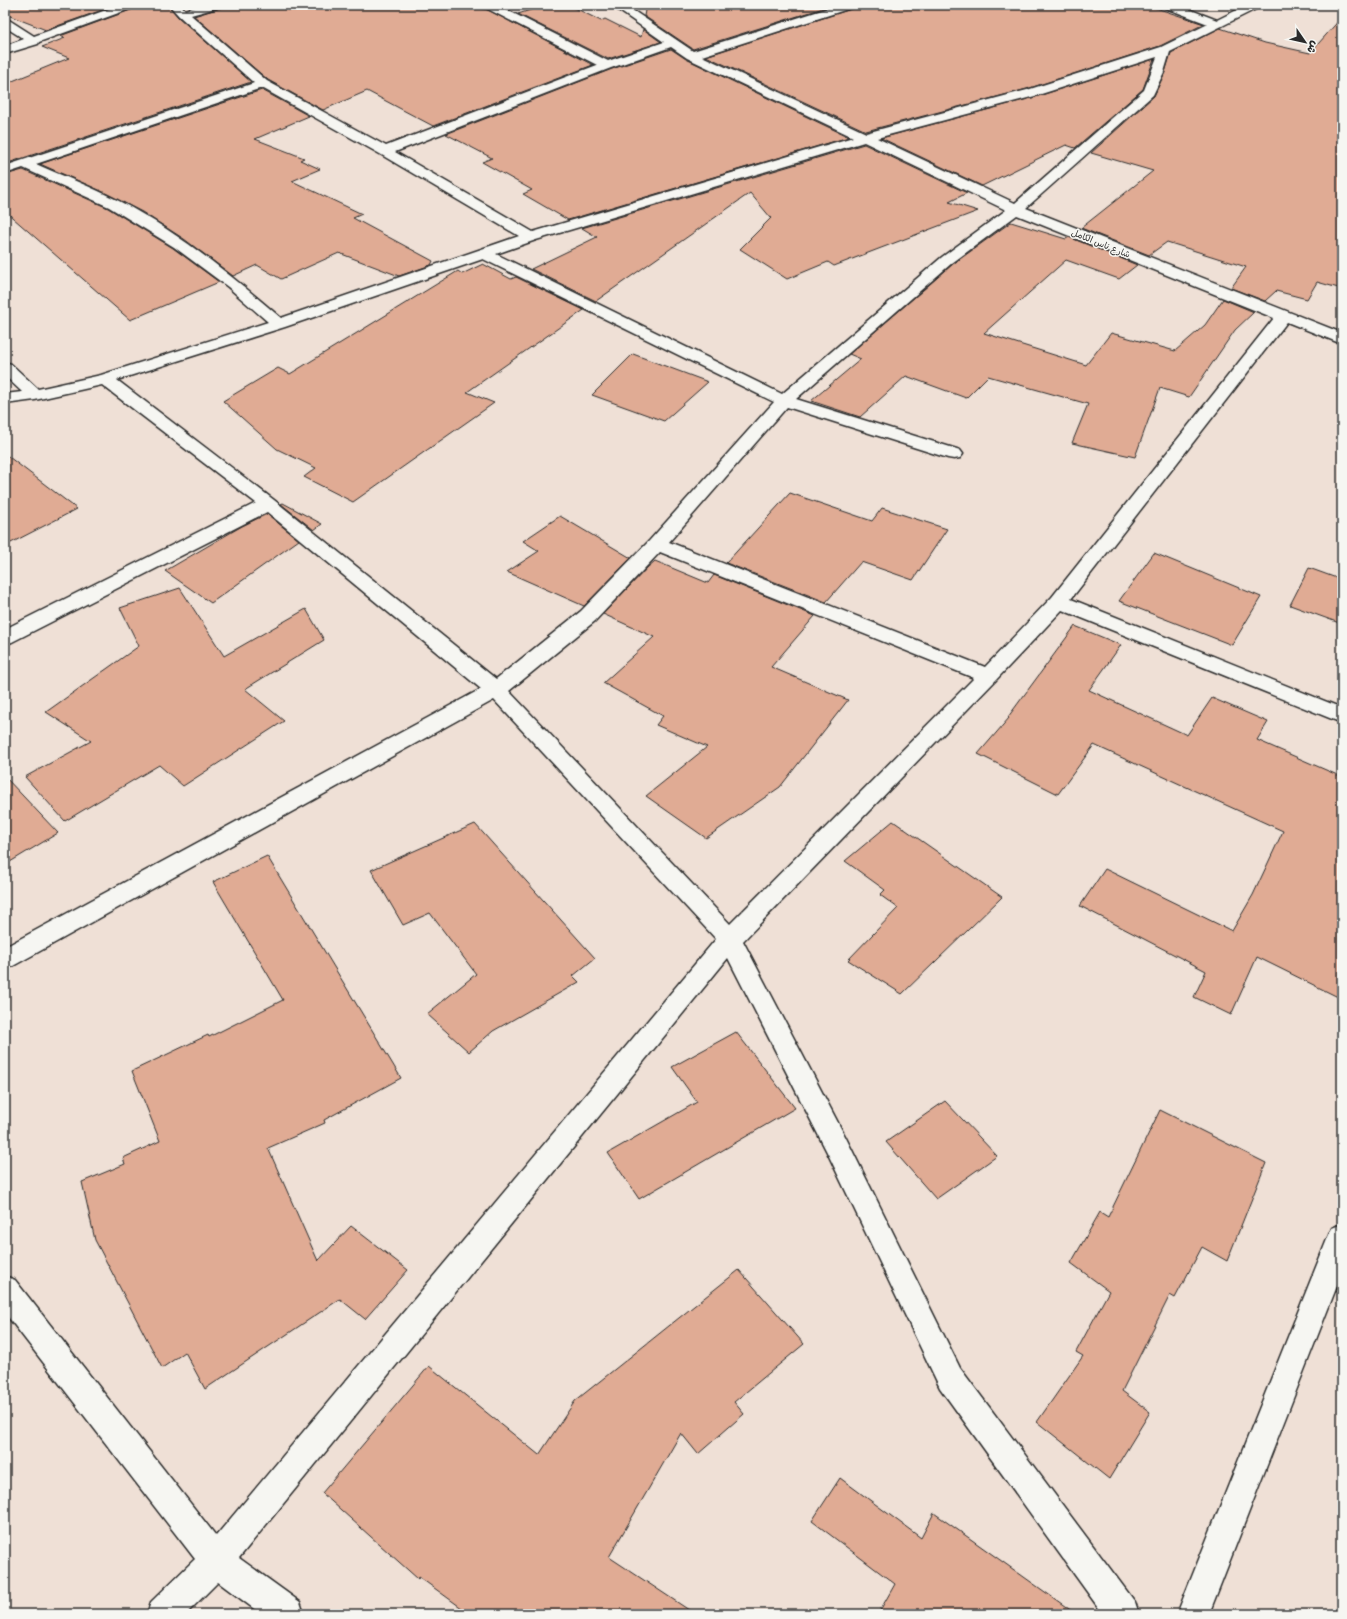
<svg xmlns="http://www.w3.org/2000/svg" width="1347" height="1619" font-family="Mali,'Playpen Sans Arabic',sans-serif">
  <style>
    .building { fill: #e0ab94; stroke: #2b2b2b }
    .lines { fill: none; stroke-linecap: round; stroke-linejoin: round }
    .street-casing { stroke: #2b2b2b; stroke-width: 3 }
    .street { fill: #f6f6f2; fill-rule: evenodd }
    .labels { text-anchor: middle; dominant-baseline: central; stroke-width: 3; stroke-linejoin: round; paint-order: stroke }
    .far-street-label { font-size: 9px; fill: #2b2b2b; stroke: #f6f6f2 }
  </style>
  <rect width="100%" height="100%" fill="#efe0d6"/>
  <filter id="ink" filterUnits="userSpaceOnUse"><feTurbulence type="fractalNoise" baseFrequency=".025" numOctaves="2"/><feDisplacementMap in="SourceGraphic" scale="8" xChannelSelector="R" yChannelSelector="G"/><feConvolveMatrix kernelMatrix="1 2 1 2 8 2 1 2 1" color-interpolation-filters="sRGB"/></filter>
  <g filter="url(#ink)">
    <path class="building" d="M5,5H116L46,30L5,14Z
      M138,5H168L178,17L251,82L5,164V84L69,58L42,47L65,38L60,36L136,8Z
      M224,5H466L488,10L593,65L433,126L367,91L323,110L268,80L194,16L220,8Z
      M546,5H569L601,21L605,19L641,37L643,29L661,42L608,59L518,14Z
      M646,5H833L693,49L644,16Z
      M858,5H1147L1204,24L1160,46L1027,89L866,131L706,56L854,8Z
      M1342,17V289L1317,282L1307,299L1276,291L1265,301L1231,288L1246,267L1167,242L1149,255L1081,228L1153,171L1091,153L1154,96L1165,72L1171,53L1220,28L1265,43L1310,53Z
      M671,49L686,59L849,137L568,220L523,194L532,190L482,162L492,158L446,134L612,69Z
      M1154,59L1143,89L1075,148L1066,145L982,186L881,138L1035,97Z
      M262,90L309,116L255,139L304,158L300,160L320,169L292,181L362,214L353,218L433,261L431,265L399,276L339,253L281,279L257,265L233,276L184,239L142,212L99,190L40,164Z
      M864,144L967,193L949,202L978,211L834,266L828,262L787,279L740,249L771,218L750,193L596,301L531,269L597,237L582,228Z
      M23,170L108,208L173,248L219,282L130,320L5,211V175Z
      M1011,222L1066,239L1069,237L1137,265L1119,279L1066,260L984,333L1086,365L1111,333L1175,351L1205,325L1223,299L1254,312L1235,330L1189,397L1160,388L1135,457L1072,443L1088,404L988,376L966,398L906,376L860,417L811,401L861,359L849,354L953,264Z
      M483,264L511,279L516,277L584,310L467,392L494,403L353,502L304,477L316,468L277,449L223,401L278,368L290,374L458,271L462,274Z
      M633,354L708,382L664,421L592,395Z
      M5,454L77,509L5,546Z
      M790,493L872,521L882,508L947,529L913,580L861,562L826,602L726,563Z
      M283,503L322,524L314,530L281,504Z
      M267,514L299,540L211,603L165,571L242,526Z
      M560,516L631,558L584,606L507,572L539,551L523,541Z
      M1154,553L1261,597L1232,645L1119,601Z
      M655,561L708,583L714,575L815,616L771,667L848,700L780,787L706,838L646,796L707,747L656,725L663,716L603,683L654,637L603,614L648,567Z
      M1309,568L1342,580V624L1290,605Z
      M180,588L224,656L306,609L324,640L245,689L284,721L183,786L159,765L65,821L25,777L91,741L46,712L139,646L120,608Z
      M1075,626L1121,645L1089,690L1187,735L1212,698L1268,722L1257,740L1342,777V999L1257,957L1231,1015L1194,997L1206,971L1080,906L1105,869L1232,931L1253,895L1283,831L1094,745L1058,794L978,754L1009,718L1008,717Z
      M5,777L58,833L5,865Z
      M893,821L1002,897L902,994L848,960L898,908L880,895L885,890L845,861Z
      M475,824L595,958L573,976L579,982L493,1031L469,1052L427,1014L476,974L430,913L403,925L371,870Z
      M267,856L401,1078L324,1120L325,1123L268,1148L318,1261L351,1226L408,1270L365,1319L340,1299L205,1389L185,1352L162,1368L95,1240L82,1182L125,1164L123,1158L160,1141L132,1071L208,1035L209,1037L283,1000L213,882Z
      M736,1032L795,1108L639,1199L608,1153L697,1102L672,1067Z
      M945,1101L997,1156L936,1199L886,1142Z
      M1160,1110L1266,1163L1227,1261L1202,1247L1175,1298L1170,1295L1122,1391L1150,1412L1109,1479L1037,1422L1083,1356L1076,1352L1109,1291L1071,1263L1100,1212L1108,1217Z
      M739,1270L804,1344L734,1402L744,1414L698,1454L681,1433L609,1557L695,1614H470L419,1577L418,1579L322,1493L429,1366L539,1455L575,1401Z
      M840,1478L921,1538L934,1513L1076,1614H878L895,1584L812,1521Z"/>
    <g class="lines">
      <g class="street-casing">
        <path id="street" d="M120,5H137L135,7L39,42L38,44L5,54V46L24,39L5,27V19L9,20L34,36Z
          M169,5H181L185,10L203,5H222L220,7L191,15L267,81L386,146L597,65L484,7L482,5H497L608,61L664,42L611,5H625L693,51L838,5H856L854,7L702,56L866,133L1027,90L1161,47L1208,24L1163,7L1161,5H1178L1217,20L1247,5H1262L1260,7L1170,52L1164,72L1153,95L1026,208L1342,333V344L1287,322L1071,599L1342,708V723L1062,610L995,681L743,941L846,1138L960,1368L1135,1602L1139,1614H1103L940,1388L828,1154L728,958L239,1558L300,1602L304,1614H261L218,1582L186,1614H147L151,1602L195,1559L5,1313V1276L15,1280L216,1536L716,939L494,700L13,966L5,969V947L481,689L267,512L12,642L5,644V629L256,503L102,385L35,400L5,404V394L22,392L5,376V362L11,364L38,389L101,375L268,322L228,287L174,247L109,207L23,168L5,174V166L254,83L179,16ZM671,47L687,58L853,137L533,232L395,152L611,68ZM1157,57L1144,90L1015,203L877,138L1035,96ZM262,88L380,154L519,236L281,318C231,275 178,232 119,201C92,187 63,176 36,164ZM864,142L1006,210L942,257L782,394L496,254L536,240ZM1017,215L1274,318L1052,597L985,667L669,542L787,407L948,458L954,459L960,458L963,454L960,450L796,399L952,263ZM483,259L774,402L650,540L581,611L496,679L274,500L117,380L285,327ZM660,552L974,678L730,924L509,691L595,621Z
          M1342,1224V1273L1209,1614H1177L1328,1237L1332,1228Z"/>
      </g>
      <use href="#street" class="street"/>
    </g>
  </g>
  <g class="labels">
    <g class="far-street-label">
      <text transform="translate(1101 243) rotate(22)">شارع ناس الكامل</text>
    </g>
  </g>
  <rect width="1347" height="1619" fill="none" stroke="#f6f6f2" stroke-width="20"/>
  <rect x="10" y="10" width="1327" height="1599" fill="none" stroke="#2b2b2b" stroke-width="1.5" filter="url(#ink)"/>
  <g transform="translate(1305 42) rotate(124)" stroke="#f6f6f2" stroke-width="3" paint-order="stroke">
  <path d="M0-3L7 15L0 10L-7 15Z" fill="#2b2b2b"/>
  <text y="-6" font-size="11" font-weight="bold" text-anchor="middle" fill="#2b2b2b">ش</text>
  </g>
</svg>
